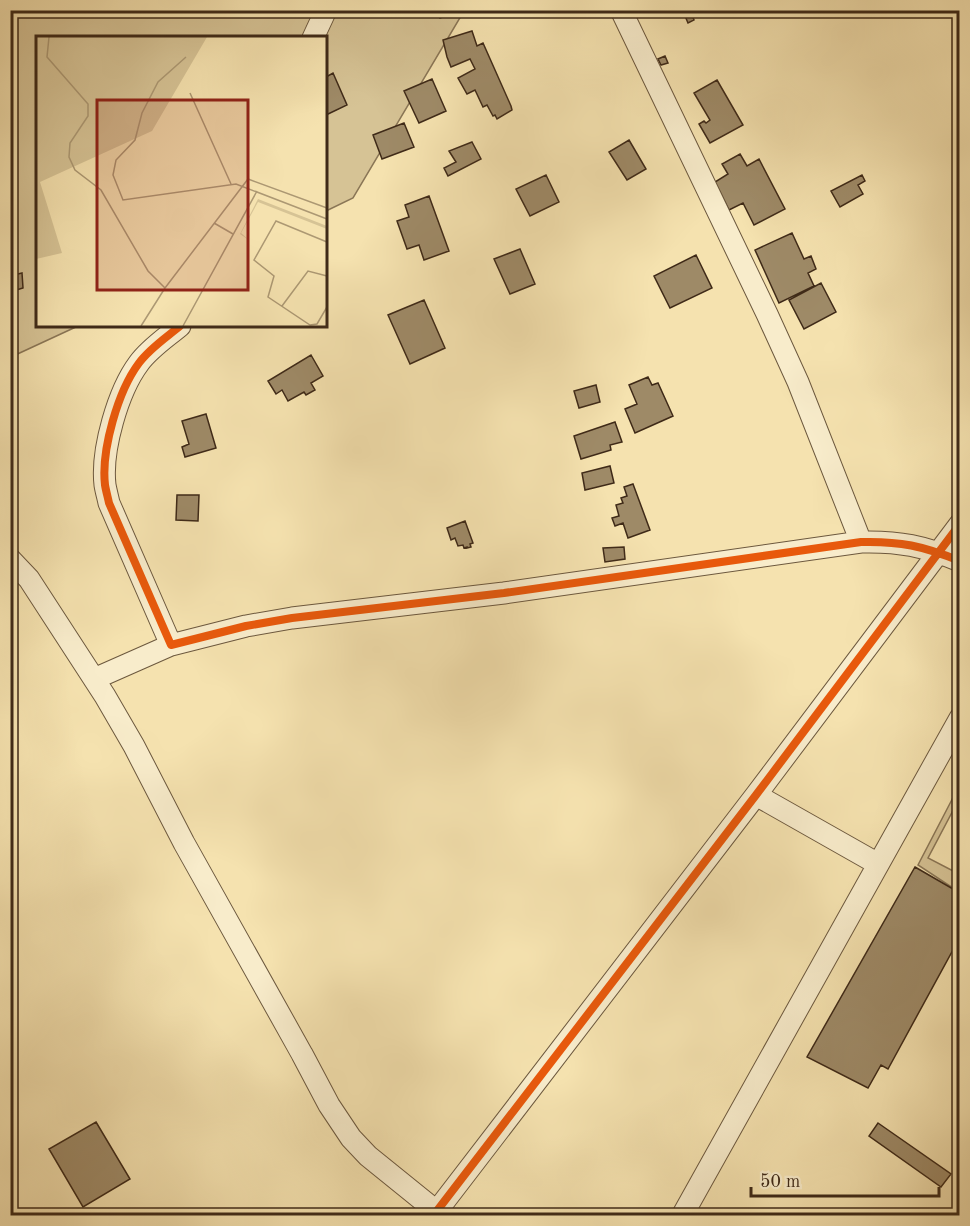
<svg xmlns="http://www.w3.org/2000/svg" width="970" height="1226" font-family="'Old Standard TT',serif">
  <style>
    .green { fill: #d6c395; stroke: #8a7656; stroke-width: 1.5 }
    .building { fill: #9e8a67; stroke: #3f2a18; stroke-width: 1.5 }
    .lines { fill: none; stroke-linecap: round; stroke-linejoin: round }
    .street-casing { stroke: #6c583e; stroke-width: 23 }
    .street { stroke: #f8eccb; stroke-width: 21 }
    .cycleway-casing { stroke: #f8eccb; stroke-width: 11 }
    .cycleway { stroke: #e8590c; stroke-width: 8 }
    .inset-road { fill: none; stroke: #ac9873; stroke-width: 1.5 }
    .view { fill: #8f2418; fill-opacity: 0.15; stroke: #8f2418; stroke-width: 3 }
    .inset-edge { fill: none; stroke: #3f2a18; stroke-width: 3 }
  </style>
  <rect width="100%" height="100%" fill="#f5e2af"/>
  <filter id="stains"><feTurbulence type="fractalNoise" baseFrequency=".00333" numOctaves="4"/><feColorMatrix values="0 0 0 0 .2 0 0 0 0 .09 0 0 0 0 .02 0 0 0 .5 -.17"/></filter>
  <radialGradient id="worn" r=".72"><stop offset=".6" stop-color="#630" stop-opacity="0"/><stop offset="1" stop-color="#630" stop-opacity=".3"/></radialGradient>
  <path class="green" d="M10,11H464L353,198L326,211V38H38V326H78L11,357Z
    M959,786V799L928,858L959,874V892L918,865Z"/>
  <path class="building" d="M438,10H463L440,18Z
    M690,10L694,20L688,23L683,11Z
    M472,31L477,46L483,43L511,106L512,110L497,119L495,115L493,116L487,105L483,107L475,90L467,94L458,78L475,69L470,59L451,67L447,57L443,40Z
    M665,56L668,63L661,65L658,59Z
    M333,73L347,105L326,115V77Z
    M432,79L446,111L419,123L404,91Z
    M717,80L743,125L710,143L699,124L704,121L706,123L710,120L694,93Z
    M404,123L414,147L382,159L373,135Z
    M629,140L646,169L627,180L609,152Z
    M472,142L481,159L448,176L444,168L456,162L449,151Z
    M740,154L747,166L759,159L785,209L754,225L743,203L729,210L715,182L728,174L722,164Z
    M546,175L559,202L530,216L516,189Z
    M862,175L865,181L858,185L863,194L840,207L831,191Z
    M429,196L449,251L424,260L419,245L407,249L397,221L409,217L405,205Z
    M792,233L804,259L811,256L816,269L808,273L814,286L779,303L755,250Z
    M520,249L535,284L510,294L494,259Z
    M696,255L712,288L670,308L654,276Z
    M10,267L14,275L22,273L23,288L10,292Z
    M821,283L836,312L804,329L789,300Z
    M424,300L445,348L410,364L388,315Z
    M311,355L323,376L311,383L315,390L306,395L304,392L288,401L282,390L276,394L268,381Z
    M648,377L652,385L658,383L673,416L635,433L625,409L637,404L629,385Z
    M596,385L600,402L579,408L574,391Z
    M206,414L216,448L185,457L182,447L189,444L182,421Z
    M615,422L622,442L610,445L611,450L581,459L574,436Z
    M610,466L614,483L585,490L582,473Z
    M633,484L650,530L628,538L623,523L615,526L612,518L619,516L616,505L623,503L621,498L627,496L624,487Z
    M177,495H199L198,521L176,520Z
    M465,521L473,543L470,544L471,547L467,548V547L464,548L463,545L458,546L455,538L451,540L447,528Z
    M624,547L625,559L605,562L603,548Z
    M915,867L960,893V937L888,1069L881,1065L868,1088L807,1057Z
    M96,1122L130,1179L83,1207L49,1149Z
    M878,1123L951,1174L941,1187L869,1136Z"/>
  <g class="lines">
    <g class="street-casing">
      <path id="street" d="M621,10L767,314L798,382L861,542
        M313,38L326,10
        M180,326C167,337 150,348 139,363C118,391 101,450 105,485C106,491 108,498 109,503L171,645L246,626L292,618L504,593L861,542C900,541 923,546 960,561
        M10,559L29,579L105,696L134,746L184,843L302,1054L329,1105L351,1138L368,1156L436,1211
        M94,679L171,645
        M756,795L878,864
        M433,1216L756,795L960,524
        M682,1216L960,718"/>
    </g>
    <use href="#street" class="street"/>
    <g class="cycleway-casing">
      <path id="cycleway" d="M180,326C167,337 150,348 139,363C118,391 101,450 105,485C106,491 108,498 109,503L171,645L246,626L292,618L504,593L861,542C900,541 923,546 960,561
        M433,1216L756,795L960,524"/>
    </g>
    <use href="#cycleway" class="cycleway"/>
  </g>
  <g transform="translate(36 36)">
    <rect width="291" height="291" fill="#f5e2af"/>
    <path d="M0,1H171L116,95L4,146L26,217L0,223ZM222,163L291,190V193L222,166L205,197L213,204L204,198Z" fill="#d6c395"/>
    <path class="inset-road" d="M13,1L11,21L52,68V80L34,107L33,121L39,134L65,154L112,235L129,252M150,21L122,46L106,77L99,104L80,124L77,139L87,164L200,148L291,183M154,57L195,148M178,187L197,198M291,206L240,185L218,224L238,240L232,261L274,289L281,288L291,271M246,270L272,235L291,240M105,290L129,252L212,143L291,172M147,290L221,155"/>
    <path class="view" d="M61,64H212V254H61Z"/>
    <rect width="291" height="291" class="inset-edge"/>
  </g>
  <rect width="970" height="1226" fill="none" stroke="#f5e2af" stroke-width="36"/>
  <rect x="12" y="12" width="946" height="1202" fill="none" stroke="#3f2a18" stroke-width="3"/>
  <rect x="18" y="18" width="934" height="1190" fill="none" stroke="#3f2a18" stroke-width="1.5"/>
  <path d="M751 1187v9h188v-9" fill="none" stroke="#3f2a18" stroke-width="3"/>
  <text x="760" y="1187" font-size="18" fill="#3f2a18" stroke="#f8eccb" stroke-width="4.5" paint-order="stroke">50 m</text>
  <rect width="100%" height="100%" filter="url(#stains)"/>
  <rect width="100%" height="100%" fill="url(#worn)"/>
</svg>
